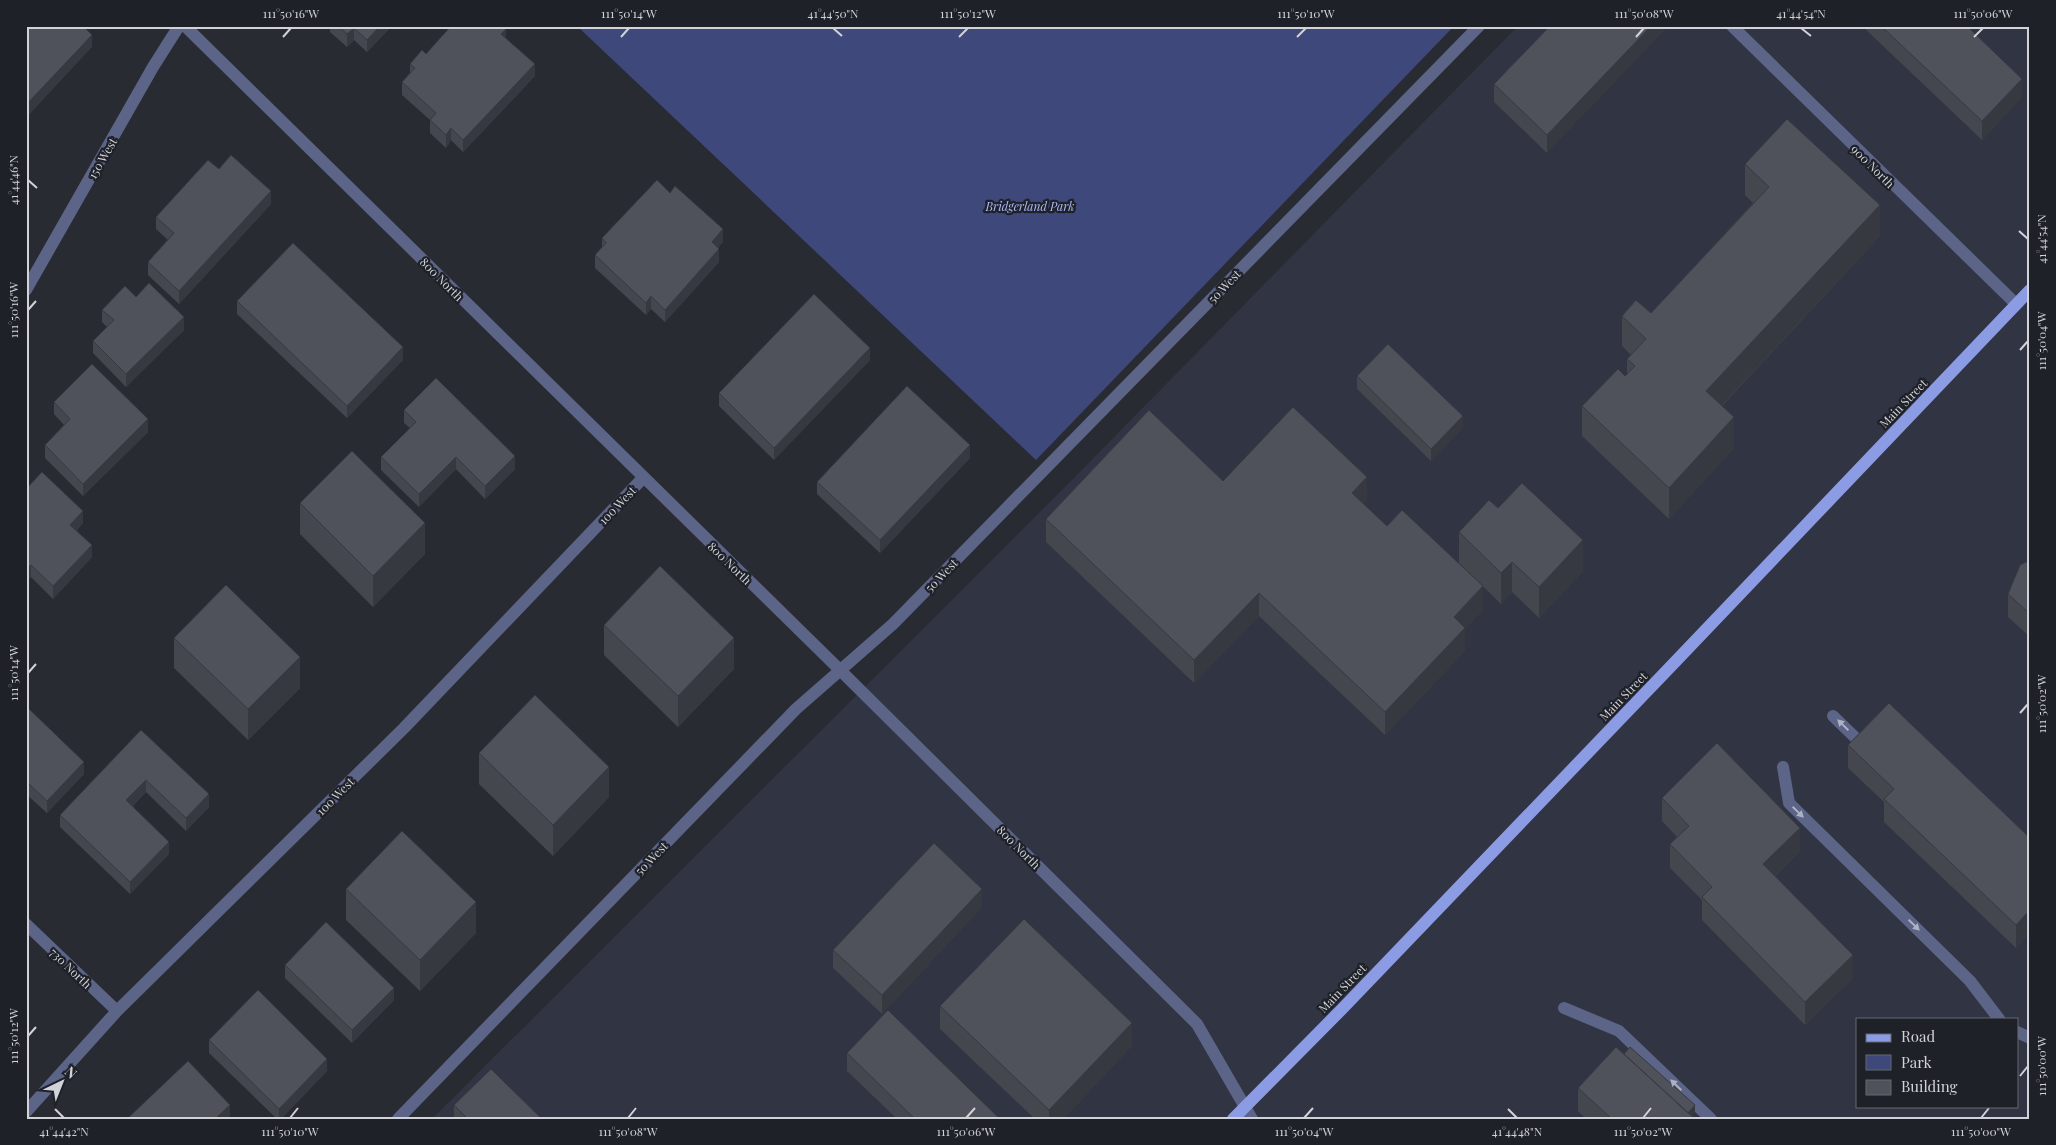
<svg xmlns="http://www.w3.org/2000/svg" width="2056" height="1145" font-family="'Playfair Display',serif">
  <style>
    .built { fill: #313442; fill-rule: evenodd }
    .green { fill: #3e487b }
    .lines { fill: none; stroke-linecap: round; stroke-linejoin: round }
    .minor { stroke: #5c6487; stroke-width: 12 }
    .major { stroke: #8c9ce4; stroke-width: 12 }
    .wall { fill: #44474e }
    .shaded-wall { fill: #373940 }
    .building { fill: #4f525b; stroke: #373940 }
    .oneway { fill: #aeb2c0 }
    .ticks { fill: none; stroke: #d1d3d8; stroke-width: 2 }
    .labels { text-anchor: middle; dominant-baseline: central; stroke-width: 4.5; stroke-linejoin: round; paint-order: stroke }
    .street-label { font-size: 12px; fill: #d1d3d8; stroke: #1f2129 }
    .park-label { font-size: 12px; font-style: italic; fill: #abbafb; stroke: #1f2129 }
    .neatline { fill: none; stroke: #d1d3d8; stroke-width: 2 }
    .ticks-label { font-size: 12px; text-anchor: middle; fill: #d1d3d8 }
  </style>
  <rect width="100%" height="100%" fill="#292b33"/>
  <path class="built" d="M1518,26H2030V1119H432L1065,487ZM1857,1019H2017V1106H1857Z"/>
  <path class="green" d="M577,26H1454L1036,460Z"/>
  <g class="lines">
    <path class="minor" d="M185,26L841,671L1197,1024L1252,1119
      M1732,26L2016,304
      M26,290L153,67L179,26
      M1833,716L1867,749
      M1783,767L1789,803L1970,981L1999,1019
      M26,924L117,1011
      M1564,1008L1619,1031L1711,1119
      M2017,1032L2030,1038
      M26,1112L117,1011L404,728L643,478
      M398,1119L796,709L893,624L1479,26"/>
    <path class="major" d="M1233,1119L1342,1009L1675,662L2030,290"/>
  </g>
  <path class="wall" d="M330,26H392L367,52L354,40L347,47L330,32Z
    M1550,26L1547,153L1494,102V84Z
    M1862,26H1967L2022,97L1982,140Z
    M506,38L535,76L463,152L451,140L446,148L430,133V120L402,95V82L410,73V64L426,54Z
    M1745,164L1880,236L1722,406L1734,448L1669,519L1582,436V406L1627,374V359L1631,355L1622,346V316L1651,313L1753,203L1745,195Z
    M271,204L179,304L148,275V262L168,240L156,229V217Z
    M602,238L723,242L718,248L719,262L665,322L651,309L646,315L595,268V255L602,247Z
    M136,297L184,330L126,387L93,353V341L107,327L102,322V310Z
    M237,301L403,360L347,418L237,314Z
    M870,360L774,460L719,406V393Z
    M1357,376L1463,428L1431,461L1357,389Z
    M54,402L148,432L83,496L45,458V445L64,425L54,414Z
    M404,410L515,469L485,499L456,469L419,507L381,470V457L410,428L404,423Z
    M970,458L880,553L817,494V482Z
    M1223,481L1367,500L1363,504L1387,526L1483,610L1465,629V651L1385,735L1259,616L1194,683L1046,542V519Z
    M26,489L83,523L77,530L92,557L53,599L31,577L26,582Z
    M300,503L425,554L373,607L300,534Z
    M1498,508L1583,571L1539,618L1512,592L1501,604L1459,563V532Z
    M2030,560V637L2008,617V594Z
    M604,625L734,669L678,727L604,655Z
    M174,638L300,688L248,740L174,668Z
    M26,706L84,774L47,813L26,794Z
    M141,730L209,807L186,831L146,792L133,806L169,854L130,894L60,827V815Z
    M1848,745L2030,838V933L2016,948L1884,822V802L1848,768Z
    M479,753L609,797L553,856L479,784Z
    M1662,798L1800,851L1775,876L1853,978L1805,1025L1702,920V900L1670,868V844L1677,837L1662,821Z
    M346,889L476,933L420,991L346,920Z
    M982,907L882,1014L833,968V950Z
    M285,965L394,1000L352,1043L285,978Z
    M940,1006L1132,1046L1063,1119H1035L940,1029Z
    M209,1040L327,1071L281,1119H277L209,1053Z
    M847,1053L1000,1119H897L847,1071Z
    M1624,1054L1695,1111L1691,1116L1695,1119H1586L1578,1111V1088Z
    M454,1105L542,1119H454Z"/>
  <path class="shaded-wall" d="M380,26H392L367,52V40Z
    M1651,26H1669L1547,153V135Z
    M354,28V40L347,47V34Z
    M506,29V41L501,34Z
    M92,35V47L26,118V105Z
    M535,64V76L463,152V140Z
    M2022,79V97L1982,140V121Z
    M451,128V140L446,148V135Z
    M271,191V204L179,304V291Z
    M1880,205V236L1706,422V391Z
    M723,229V242L712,255V242Z
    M719,249V262L665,322V310Z
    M651,296V309L646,315V303Z
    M184,317V330L126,387V374Z
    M403,347V360L347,418V406Z
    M870,348V360L774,460V448Z
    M1463,416V428L1431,461V449Z
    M1734,417V448L1669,519V488Z
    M148,419V432L83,496V484Z
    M970,445V458L880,553V540Z
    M515,456V469L485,499V486Z
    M456,457V469L419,507V494Z
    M1367,477V500L1352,516V493Z
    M83,511V523L70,537V525Z
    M425,523V554L373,607V576Z
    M1583,540V571L1539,618V587Z
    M92,545V557L53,599V586Z
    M1512,562V592L1501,604V573Z
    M31,565V577L26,582V569Z
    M1483,586V610L1465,629V651L1385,735V712L1454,617Z
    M1259,593V616L1194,683V660Z
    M734,638V669L678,727V696Z
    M300,657V688L248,740V709Z
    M84,762V774L47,813V801Z
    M609,767V797L553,856V825Z
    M146,780V792L126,813V800Z
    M209,794V807L186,831V818Z
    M1800,828V851L1763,887V864Z
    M169,842V854L130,894V882Z
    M982,889V907L882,1014V995Z
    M476,902V933L420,991V960Z
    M2030,910V933L2016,948V925Z
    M1853,955V978L1805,1025V1002Z
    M394,988V1000L352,1043V1030Z
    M1132,1023V1046L1063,1119H1049V1110Z
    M327,1059V1071L281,1119H279V1109Z
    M230,1105V1117L228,1119H215Z
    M1695,1105V1111L1688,1119H1683Z"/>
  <path class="building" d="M26,26H83L92,35L26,105Z
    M338,26H380L367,40L354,28L347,34Z
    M451,26H503L506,29L501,34L535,64L463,140L451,128L446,135L430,120L436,113L402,82L415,68L410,64L422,50L426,54Z
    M1550,26H1651L1547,135L1494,84Z
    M1881,26H1967L2022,79L1982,121Z
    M1787,119L1880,205L1706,391L1734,417L1669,488L1582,406L1618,369L1625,376L1635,366L1627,359L1646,339L1622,316L1636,300L1651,313L1769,187L1745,164Z
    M231,155L271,191L179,291L148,262L174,233L156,217L208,160L219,169Z
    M657,180L670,193L675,186L723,229L712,242L719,249L665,310L651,296L646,303L595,255L606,243L602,238Z
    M293,243L403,347L347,406L237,301Z
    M149,283L184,317L126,374L93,341L114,320L102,310L125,286L136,297Z
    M814,294L870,348L774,448L719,393Z
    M1388,344L1463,416L1431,449L1357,376Z
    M92,364L148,419L83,484L45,445L70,419L54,402Z
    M436,378L515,456L485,486L456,457L419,494L381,457L416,422L404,410Z
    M907,386L970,445L880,540L817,482Z
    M1293,407L1367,477L1352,493L1387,526L1402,510L1483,586L1454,617L1465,628L1385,712L1259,593L1194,660L1046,519L1149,410L1223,481Z
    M352,451L425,523L373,576L300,503Z
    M42,472L83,511L70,525L92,545L53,586L31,565L26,569V489Z
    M1522,483L1583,540L1539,587L1512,562L1501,573L1459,532L1489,500L1498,508Z
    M2030,560V614L2008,594L2020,565Z
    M660,566L734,638L678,696L604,625Z
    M226,585L300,657L248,709L174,638Z
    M535,695L609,767L553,825L479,753Z
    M1889,703L2030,838V910L2016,925L1884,799L1894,789L1848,745Z
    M26,706L84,762L47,801L26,781Z
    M141,730L209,794L186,818L146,780L126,800L169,842L130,882L60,815Z
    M1717,743L1800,828L1763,864L1853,955L1805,1002L1702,897L1712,887L1670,844L1689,826L1662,798Z
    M402,831L476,902L420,960L346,889Z
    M934,843L982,889L882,995L833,950Z
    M1024,919L1132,1023L1049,1110L940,1006Z
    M326,922L394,988L352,1030L285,965Z
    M258,990L327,1059L279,1109L209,1040Z
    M888,1010L1000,1119H915L847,1053Z
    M1616,1047L1695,1119H1612L1578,1088Z
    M1630,1047L1695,1105L1688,1113L1624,1054Z
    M188,1061L230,1105L215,1119H127Z
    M491,1069L542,1119H468L454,1105Z"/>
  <defs><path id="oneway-solid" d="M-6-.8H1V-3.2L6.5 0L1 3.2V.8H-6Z" transform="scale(1.25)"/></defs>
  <g class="oneway">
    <use href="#oneway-solid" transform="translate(1843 725) rotate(-136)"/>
    <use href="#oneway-solid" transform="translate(1798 812) rotate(44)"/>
    <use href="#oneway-solid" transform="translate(1914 925) rotate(44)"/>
    <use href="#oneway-solid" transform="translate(1676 1085) rotate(-136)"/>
  </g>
  <path class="ticks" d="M833,28L842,36M1801,28L1811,36M283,37L291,28M621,37L629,28M959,37L968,28M1297,37L1306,28M1636,37L1644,28M1974,37L1983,28M28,180L37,188M2019,231L2028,239M28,310L36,301M2020,350L2028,341M28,673L36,664M2020,713L2028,704M28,1036L36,1027M2020,1076L2028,1066M55,1109L64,1118M1508,1109L1517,1118M290,1118L298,1108M628,1118L636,1108M966,1118L975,1108M1304,1118L1313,1108M1643,1118L1651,1108M1981,1118L1989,1108"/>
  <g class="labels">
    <g class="street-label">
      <text transform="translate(102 158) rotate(-60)">150 West</text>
      <text transform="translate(1873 166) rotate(45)">900 North</text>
      <text transform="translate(442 279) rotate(45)">800 North</text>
      <text transform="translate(1224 286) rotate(-46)">50 West</text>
      <text transform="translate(1903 403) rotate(-46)">Main Street</text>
      <text transform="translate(617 505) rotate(-46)">100 West</text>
      <text transform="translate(730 563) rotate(44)">800 North</text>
      <text transform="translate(941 575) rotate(-46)">50 West</text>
      <text transform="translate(1623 696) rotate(-46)">Main Street</text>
      <text transform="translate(335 796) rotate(-45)">100 West</text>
      <text transform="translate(1019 847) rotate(45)">800 North</text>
      <text transform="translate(651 858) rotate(-46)">50 West</text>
      <text transform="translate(71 968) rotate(44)">730 North</text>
      <text transform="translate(1342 988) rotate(-46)">Main Street</text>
    </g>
    <g class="park-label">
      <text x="1030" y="206">Bridgerland Park</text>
    </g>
  </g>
  <rect width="2056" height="1145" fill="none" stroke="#1f2129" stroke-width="55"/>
  <rect x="1856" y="1018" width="162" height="90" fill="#1f2129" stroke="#66686f"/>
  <rect x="1866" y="1034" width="25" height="8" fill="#8c9ce4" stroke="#66686f"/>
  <text x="1901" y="1042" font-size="15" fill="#d1d3d8">Road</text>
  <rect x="1866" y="1055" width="25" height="15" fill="#3e487b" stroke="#66686f"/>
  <text x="1901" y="1068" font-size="15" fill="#d1d3d8">Park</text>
  <rect x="1866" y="1080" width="25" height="15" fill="#4f525b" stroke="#66686f"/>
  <text x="1901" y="1092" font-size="15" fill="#d1d3d8">Building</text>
  <g transform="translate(62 1082) rotate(43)" stroke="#1f2129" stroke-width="4" paint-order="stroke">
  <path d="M0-4L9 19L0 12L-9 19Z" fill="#d1d3d8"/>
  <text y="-8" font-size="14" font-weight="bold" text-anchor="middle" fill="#d1d3d8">N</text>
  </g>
  <rect x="28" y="28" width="2000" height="1090" class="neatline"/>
  <g class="ticks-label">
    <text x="291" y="18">111°50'16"W</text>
    <text x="629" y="18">111°50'14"W</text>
    <text x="833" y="18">41°44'50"N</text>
    <text x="968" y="18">111°50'12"W</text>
    <text x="1306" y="18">111°50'10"W</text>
    <text x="1644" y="18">111°50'08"W</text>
    <text x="1801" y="18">41°44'54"N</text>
    <text x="1983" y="18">111°50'06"W</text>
    <text transform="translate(14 180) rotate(-90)" y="4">41°44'46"N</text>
    <text transform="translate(2042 239) rotate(-90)" y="4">41°44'54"N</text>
    <text transform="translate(14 310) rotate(-90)" y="4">111°50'16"W</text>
    <text transform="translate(2042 341) rotate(-90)" y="4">111°50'04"W</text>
    <text transform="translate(14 673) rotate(-90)" y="4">111°50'14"W</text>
    <text transform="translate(2042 704) rotate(-90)" y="4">111°50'02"W</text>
    <text transform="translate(14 1036) rotate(-90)" y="4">111°50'12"W</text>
    <text transform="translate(2042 1066) rotate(-90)" y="4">111°50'00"W</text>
    <text x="64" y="1136">41°44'42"N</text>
    <text x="290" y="1136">111°50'10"W</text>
    <text x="628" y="1136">111°50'08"W</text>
    <text x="966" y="1136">111°50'06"W</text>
    <text x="1304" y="1136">111°50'04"W</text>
    <text x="1517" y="1136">41°44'48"N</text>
    <text x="1643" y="1136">111°50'02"W</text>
    <text x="1981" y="1136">111°50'00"W</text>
  </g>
</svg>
